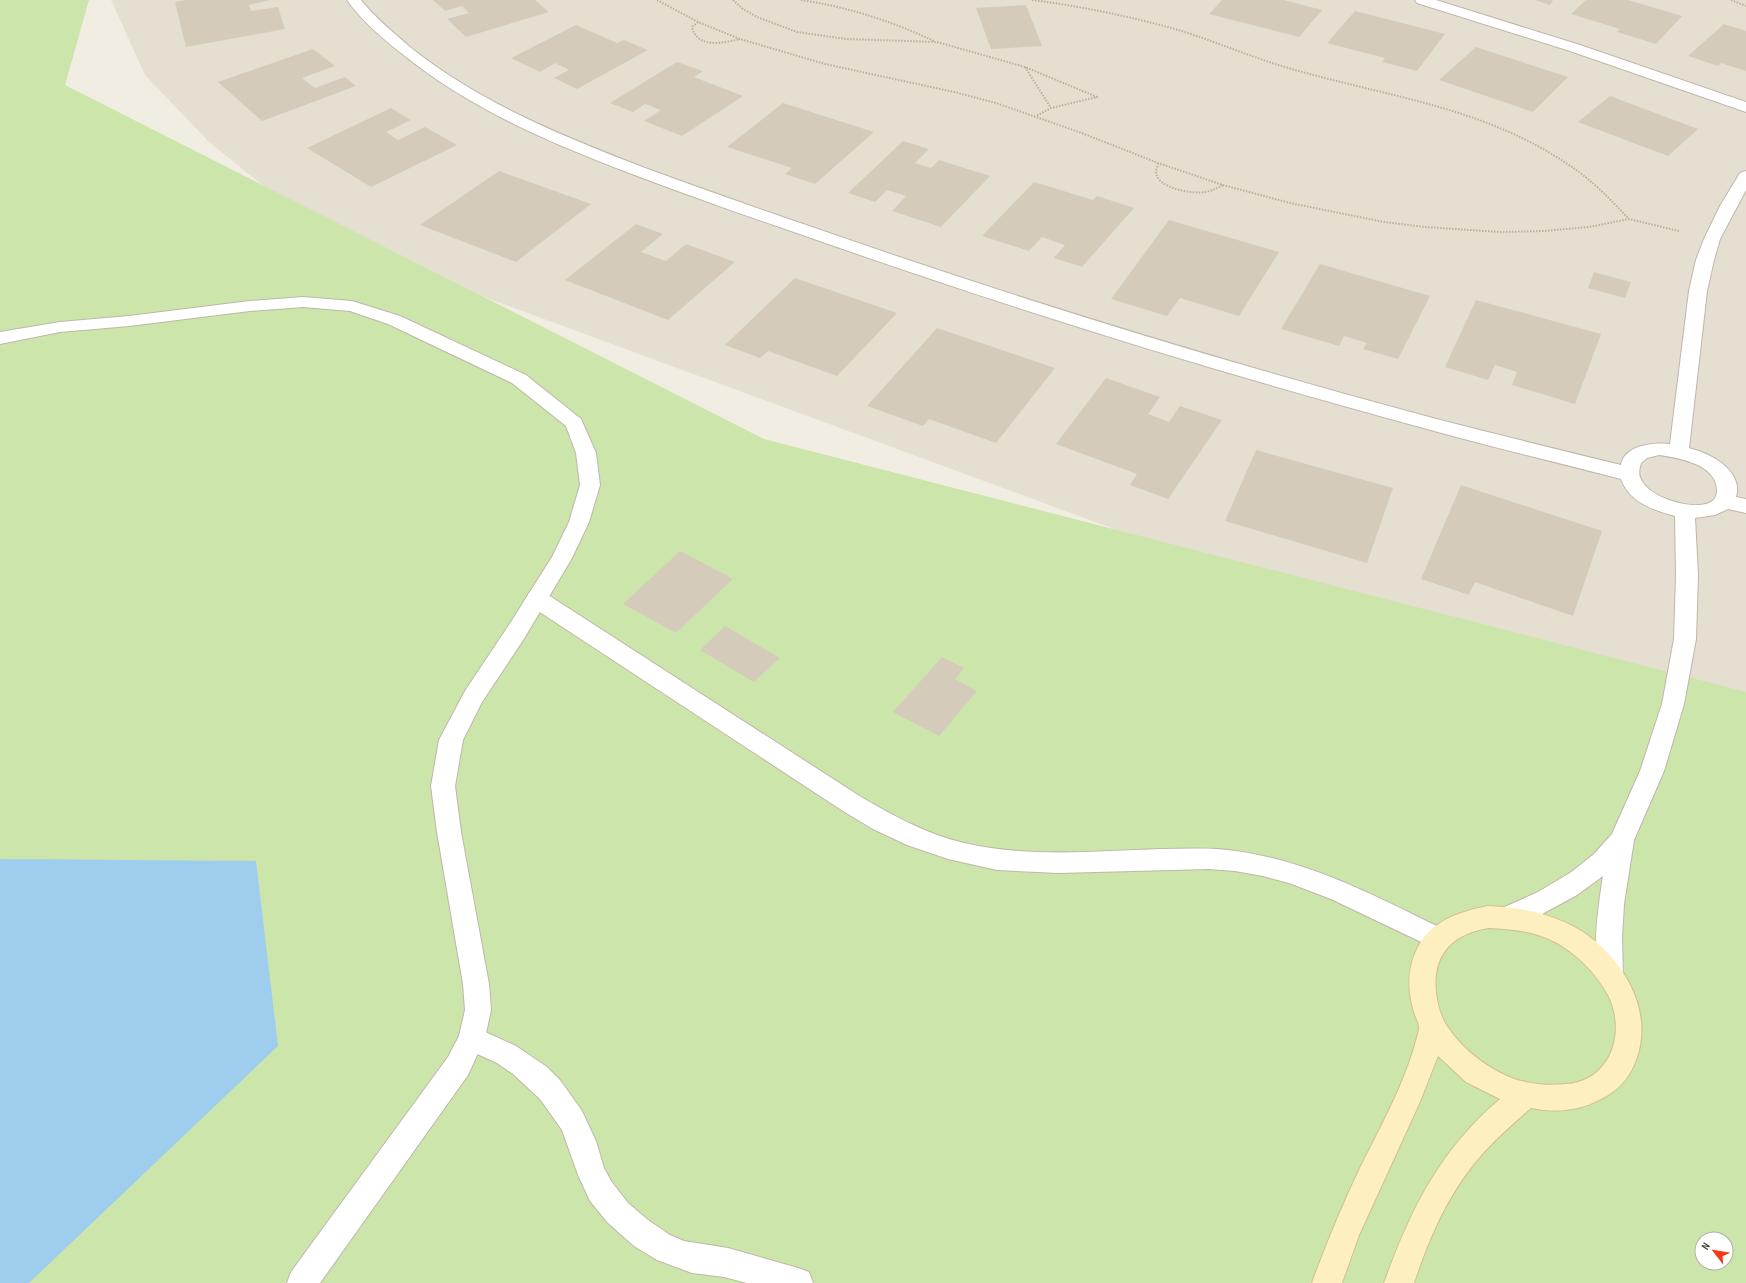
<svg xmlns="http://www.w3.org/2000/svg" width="1746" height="1283" font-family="'Sofia Sans Condensed',sans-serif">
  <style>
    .residential { fill: #e5dfd1 }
    .green { fill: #cbe5ab; fill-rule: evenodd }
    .water { fill: #9fcdee }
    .building { fill: #d5cbbb }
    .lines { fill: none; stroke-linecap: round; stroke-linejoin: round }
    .lane-casing { stroke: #bfb7a9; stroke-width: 2 }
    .street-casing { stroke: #bfb7a9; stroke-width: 2 }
    .secondary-casing { stroke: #d0c093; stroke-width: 2 }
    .path { stroke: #bdb097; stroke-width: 2; stroke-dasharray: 1.5 1.5; stroke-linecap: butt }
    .lane { fill: #fff; fill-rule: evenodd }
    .street { fill: #fff; fill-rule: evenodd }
    .secondary { fill: #fdefc0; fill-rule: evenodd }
  </style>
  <rect width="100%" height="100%" fill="#f1ede2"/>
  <path class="residential" d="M111,0H1746V759L1717,751L332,241L209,142L145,75Z"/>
  <path class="green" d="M0,0H89L65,85L764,439L1746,692V1283H0ZM1702,1239H1726V1263H1702Z"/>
  <path class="water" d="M0,859L256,861L278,1046L29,1283H0Z"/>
  <path class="building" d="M186,0H270L249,5L251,11L278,7L285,29L186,47L175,2Z
    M433,0H535L549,12L466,37L447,19L469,13L462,6L445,11Z
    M1222,0H1284L1322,10L1299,37L1209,14Z
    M1535,0H1553L1550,5Z
    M1586,0H1628L1682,16L1656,44L1617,32L1620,29L1571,14Z
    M1026,5L1042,46L991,49L976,8Z
    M1355,11L1445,34L1417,71L1382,62L1385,58L1327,43Z
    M1724,24L1746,31V71L1721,63L1718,66L1688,56Z
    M576,25L617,43L624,40L648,50L577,89L554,78L569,70L555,63L540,72L511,58Z
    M1476,47L1568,77L1533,112L1439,80Z
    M313,49L335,66L302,78L315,88L345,77L356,86L262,121L218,82Z
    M677,62L703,71L694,77L743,96L682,136L644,121L661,110L645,104L633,112L610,103Z
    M1610,96L1698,129L1668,156L1578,122Z
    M783,103L874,132L815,184L785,174L792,168L727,147Z
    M391,108L411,120L386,132L398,140L425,127L457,145L371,187L307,148Z
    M903,141L929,149L915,163L931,168L939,160L990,176L941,227L892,211L906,196L887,190L875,202L848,193Z
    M499,171L591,204L516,262L420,225Z
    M1034,182L1093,200L1097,196L1134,208L1082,267L1054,258L1065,245L1042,237L1029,251L982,236Z
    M1169,220L1279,252L1239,316L1180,298L1167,316L1111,299Z
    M636,224L663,234L641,252L666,261L686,244L735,262L668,320L565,280Z
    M1320,264L1430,296L1398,359L1363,349L1367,343L1344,336L1339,346L1281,329Z
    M1594,272L1631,282L1625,298L1588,288Z
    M795,278L897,313L837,376L768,351L760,358L725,345Z
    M1476,300L1601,334L1575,404L1512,385L1517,372L1495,365L1488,380L1445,367Z
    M937,328L1055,368L996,443L929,419L923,426L867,406Z
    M1106,378L1160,397L1148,414L1169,422L1180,406L1222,420L1168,499L1130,485L1137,474L1056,444Z
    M1256,450L1393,488L1367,563L1225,521Z
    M1461,485L1602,531L1573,616L1475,582L1469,595L1421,579Z
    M680,551L733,579L676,633L623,604Z
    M725,626L780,658L754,682L700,650Z
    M942,657L964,668L955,679L977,691L939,736L893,712Z"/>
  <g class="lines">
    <g class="lane-casing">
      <path id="lane" d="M537,591L545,593L861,797C894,816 926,834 964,843C1028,858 1096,851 1161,849C1185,849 1210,847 1235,851C1311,861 1379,898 1447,931L1451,939L1447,947L1438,950L1331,899L1289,883L1263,876L1235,871L1209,869L1058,873L997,870L948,859L907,845L873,829L843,811L529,605L526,599L529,593Z
        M472,1026L516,1046L547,1067L560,1080L582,1111L596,1141L604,1168L611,1181L628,1203L648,1220L670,1235L684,1241L728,1248L798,1268L809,1272L813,1283H747L724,1277L692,1273L657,1260L634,1246L608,1223L590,1201L578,1175L562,1130L540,1099L513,1074L497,1063L462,1047L459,1038L462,1029Z"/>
    </g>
    <g class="street-casing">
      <path id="street" d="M347,0H361C375,18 393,32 410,47C480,103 562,136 645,168C700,188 756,208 812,227C1015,298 1221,361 1429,417C1493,434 1557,449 1621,465C1624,445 1654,442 1670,444L1689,291L1696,260L1704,239L1720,206L1740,173L1746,171V190L1720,239L1714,260L1707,291L1689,448C1709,453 1744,470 1736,497L1746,499V513L1728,509L1715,515L1695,518L1698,575L1696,639L1684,704L1664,771L1634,840L1624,904L1622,938L1623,975L1619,983L1610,987L1601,983C1590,960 1599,902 1603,876L1577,895L1542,914L1509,928L1500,925L1496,917L1500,909L1536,893L1570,873L1594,854L1612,834L1640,771L1662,704L1674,639L1676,575L1675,516C1653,510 1629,502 1621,479C1556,462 1491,447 1427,429C1220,373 1016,310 814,239C753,218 692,197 632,174C550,143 470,109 401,53C381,37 362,21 347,0ZM1659,455C1679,458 1717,464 1717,491C1717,496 1714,501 1709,503C1691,510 1651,498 1642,481C1638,475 1639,470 1641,463L1647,458Z
        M1415,0H1436L1580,45L1746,102V112L1570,51L1417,3Z
        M303,297L352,301L400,316L526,375L581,419L596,453L600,485L589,522L572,558L525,637L482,702L463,740L455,786L461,832L489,984L491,1010L485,1038L468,1075L320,1283H287L291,1272L448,1057L459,1036L465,1010L463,984L437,832L431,786L439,740L465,691L509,625L552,557L569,522L580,485L576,453L566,426L512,383L388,324L350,311L303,307L250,311L129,326L60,332L0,344V332L60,322L129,316L250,301Z"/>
    </g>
    <g class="secondary-casing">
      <path id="secondary" d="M1488,906C1521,907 1555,914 1583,932C1626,961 1656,1015 1634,1065C1627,1081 1617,1091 1601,1099C1579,1111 1556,1113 1531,1108C1515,1122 1500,1135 1486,1150C1451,1187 1430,1235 1414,1283H1384C1411,1209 1439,1151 1500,1099L1466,1082L1438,1056L1419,1104L1359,1235L1342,1283H1312C1326,1244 1342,1206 1360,1168C1382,1124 1408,1078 1419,1029C1420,1024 1415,1017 1414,1012C1407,989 1407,967 1419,945C1433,920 1462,911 1488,906ZM1488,928C1511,929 1534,931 1555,942C1577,954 1596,973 1608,995C1627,1032 1611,1081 1566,1084C1548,1086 1526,1084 1509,1077C1484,1066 1460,1047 1445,1023C1440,1014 1437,1002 1436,992C1432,954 1453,934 1488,928Z"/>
    </g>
    <path class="path" d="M657,0L698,22L740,39L825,64L954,92L996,103L1079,132L1158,163L1223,185L1290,203L1384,222L1425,227L1500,232L1544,231L1589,227L1629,219L1679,231
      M733,0L743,9L757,17L797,32L846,39L937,42L1025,67L1097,97L1051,108L1036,116
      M801,0C848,7 891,21 934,41
      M1032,0C1080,6 1128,16 1175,29C1212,40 1248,56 1285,67C1385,97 1480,105 1569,165C1592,180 1610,199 1629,219
      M1731,0L1746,6
      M698,22L692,27C697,49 723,43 740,39
      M1025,67L1051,108
      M1158,163C1158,166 1156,169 1156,172C1157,189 1193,194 1205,192C1212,191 1217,188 1223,185"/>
    <use href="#lane" class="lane"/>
    <use href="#street" class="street"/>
    <use href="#secondary" class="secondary"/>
  </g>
  <g transform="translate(1714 1251) rotate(301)"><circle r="19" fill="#ffffff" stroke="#b3b1ad"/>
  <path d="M0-3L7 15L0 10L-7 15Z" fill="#f53916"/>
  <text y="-6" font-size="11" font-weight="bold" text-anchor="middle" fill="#423c33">N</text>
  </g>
</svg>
